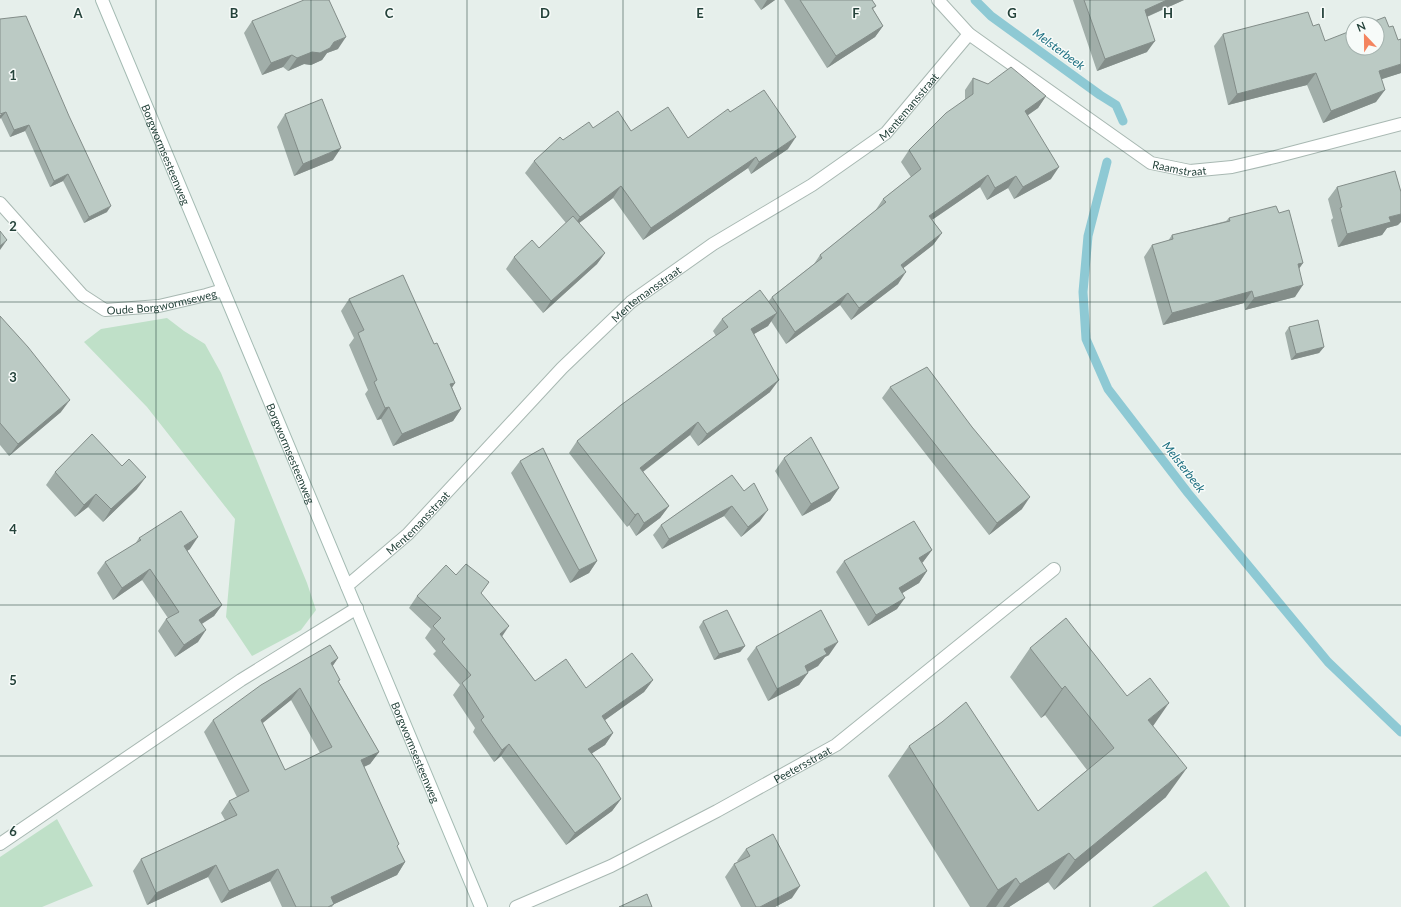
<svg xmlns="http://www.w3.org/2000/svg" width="1401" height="907" font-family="Lato,sans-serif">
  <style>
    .green { fill: #bfe0c8 }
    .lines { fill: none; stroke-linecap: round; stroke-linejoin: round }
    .stream { stroke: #8ec9d4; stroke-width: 9 }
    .street-casing { stroke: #a8b8b2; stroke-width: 14 }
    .secondary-casing { stroke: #a4bbb3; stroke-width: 14 }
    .street { stroke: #fff; stroke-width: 12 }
    .secondary { stroke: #fff; stroke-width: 12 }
    .wall { fill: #a1aea9; fill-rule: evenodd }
    .shaded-wall { fill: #838d89 }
    .building { fill: #bbcac4; stroke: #838d89; fill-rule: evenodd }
    .grid { fill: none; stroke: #24423a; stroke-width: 1; stroke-opacity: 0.55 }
    .labels { text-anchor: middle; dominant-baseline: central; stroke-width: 3; stroke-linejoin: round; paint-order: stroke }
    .street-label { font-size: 11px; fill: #24423a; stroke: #f7fbf9 }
    .water-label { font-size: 12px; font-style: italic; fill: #1c6f80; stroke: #f7fbf9 }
    .grid-label { font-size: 13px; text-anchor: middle; font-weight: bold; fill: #24423a; stroke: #f7fbf9; stroke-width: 3; stroke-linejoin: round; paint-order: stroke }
  </style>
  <rect width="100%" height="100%" fill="#e6efeb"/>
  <path class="green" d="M167,318L184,331L205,344L221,373L307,583L316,610L301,630L252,656L226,617L235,519L147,407L84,342L101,329Z
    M57,819L93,886L42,907H0V857Z
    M1206,871L1230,907H1152Z"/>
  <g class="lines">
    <path class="stream" d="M975,0L991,16L1100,95L1116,105L1123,121
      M1107,162L1088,236L1083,292L1086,339L1108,389L1188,493L1328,662L1401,732"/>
    <g class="street-casing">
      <g id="street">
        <path id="s1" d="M938,0L969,34L1151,163L1190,171L1232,167L1275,157L1401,124"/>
        <path id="s2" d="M0,203L82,295L105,310L159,306L206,295L223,290"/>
        <path id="s3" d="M347,586L408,534L562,368L631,302L713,244L812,185L886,133L969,34"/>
        <path d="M0,844L241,680L357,608"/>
        <path id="s4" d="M516,907L611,866L717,811L836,745L1054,569"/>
      </g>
    </g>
    <g class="secondary-casing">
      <g id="secondary">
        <path id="s5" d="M102,0L481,907"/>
      </g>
    </g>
    <use href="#street" class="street"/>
    <use href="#secondary" class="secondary"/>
  </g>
  <path class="wall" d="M754,0H775L761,10Z
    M784,0H872L876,6L873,9L883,26L875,37L827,68Z
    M1073,0H1184L1147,17V52L1097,71Z
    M0,19L107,212L84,223L63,181L50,187L25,131L10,137L1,118Z
    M252,21L338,49L327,53L322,60L311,65L304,64L288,71L283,67L262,75L244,33Z
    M1313,26L1325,41L1401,73L1381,79L1376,102L1323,123L1307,85L1228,105L1214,46L1223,34Z
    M973,78L988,84L1046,96L1038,108L1027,116L1051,179L1014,199L1008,188L987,200L980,187L932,220L942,233L933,245L903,268L898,284L851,320L840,305L786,344L771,321L768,326L754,334L770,392L698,446L690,435L643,472L669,506L660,518L636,536L629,525L627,527L569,453L577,441L716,336L713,331L722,319L768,302L772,297L814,264L820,255L875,211L883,199L911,177L901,162L909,150L965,99V90Z
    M730,112L788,149L751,174L748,168L643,240L613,198L579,223L605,253L597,264L543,313L506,269L514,257L539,248L566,223L525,173L534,161L563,140L593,128L631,131L688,138Z
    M285,114L333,160L294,176L277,127Z
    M1337,187L1398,225L1387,228L1382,235L1338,247L1331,220L1333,218L1328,199Z
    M1279,213L1303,263L1299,269L1295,297L1245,310L1244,303L1163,325L1144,257L1152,245L1168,241L1172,235L1226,221L1229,218Z
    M349,299L434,344L455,383L452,387L461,409L453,421L393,446L381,419L377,420L365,394L368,390L349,345L354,338L341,311Z
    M0,316L61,412L9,456L0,445Z
    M1289,327L1324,347L1319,353L1291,360L1285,333Z
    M890,387L972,427L1022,509L989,535L882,398Z
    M784,458L839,488L830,501L802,516L775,471Z
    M520,461L597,561L589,573L570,583L511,473Z
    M55,472L137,489L103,522L88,507L75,517L46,485Z
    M732,475L760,521L741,537L724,516L662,549L653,535L661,525Z
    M139,538L190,549L187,551L222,605L214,616L202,624L198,642L175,657L158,631L166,619L168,618L142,580L113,600L97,573L105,562L135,544Z
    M932,550L923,562L922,563L927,571L919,583L902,593L897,609L868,626L836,572L844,561Z
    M456,575L489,582L481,593L502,636L535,681L586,688L653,680L644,692L605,720L613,733L605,745L592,753L621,799L612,811L566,845L501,756L494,762L473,732L475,728L453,695L460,685L433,654L436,651L425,638L431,629L409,608L417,596Z
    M703,621L745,646L740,652L714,660L699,627Z
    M756,647L829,655L825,657L818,666L808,672L799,685L768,701L747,659Z
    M1030,648L1127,696L1153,727L1166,797L1054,890L1048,882L1009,907H970L888,776L909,746L1038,811L1087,770L1045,715L1041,718L1010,677Z
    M338,658L332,666L339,682L379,752L370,764L364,767L397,847L405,862L397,875L334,904L332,907H282L270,881L221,903L208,877L147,905L133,871L141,859L225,820L221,813L229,801L237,797L204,732L213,720ZM291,700L320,753L285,770L262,723Z
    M746,849L792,898L775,907H741L725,877L734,864L738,862L737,861Z"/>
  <path class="shaded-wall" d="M767,0H775L761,10Z
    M1167,0H1184L1137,21L1145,10Z
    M883,26L875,37L827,68L836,56Z
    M346,37L338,49L327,53L322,60L311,65L304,64L288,71L297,58Z
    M1155,41L1147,52L1097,71L1105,59Z
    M292,55L283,67L262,75L271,63Z
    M1401,64V73L1370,83L1379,71Z
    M1316,73L1307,85L1228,105L1237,94Z
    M1385,90L1376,102L1323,123L1331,111Z
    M1046,96L1038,108L1016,123L1025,111Z
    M6,112L1,118L0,119V115Z
    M29,125L25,131L10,137L14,130Z
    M796,137L788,149L751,174L759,162Z
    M341,148L333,160L294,176L303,164Z
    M756,157L748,168L643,240L651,228Z
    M1059,167L1051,179L1014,199L1023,187Z
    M68,174L63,181L50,187L54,181Z
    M988,175L980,187L920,228L929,216Z
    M1016,176L1008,188L987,200L995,188Z
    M621,186L613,198L571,229L580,217Z
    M111,206L107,212L84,223L89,217Z
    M1401,214V222L1398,225L1387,228L1382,235L1338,247L1347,234L1389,217Z
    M942,233L933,245L892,277L901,265Z
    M7,240L0,250V246Z
    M605,253L597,264L543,313L551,301Z
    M1303,263L1294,275L1298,264Z
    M906,272L898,284L851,320L859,308Z
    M1303,285L1295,297L1245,310L1254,298Z
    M1252,291L1244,303L1163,325L1172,313Z
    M848,293L840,305L786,344L795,332Z
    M777,313L768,326L742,341L751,329Z
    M1324,347L1319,353L1291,360L1296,354Z
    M779,380L770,392L698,446L707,434Z
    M455,383L447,395L450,384Z
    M70,400L61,412L9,456L18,444Z
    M389,407L381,419L377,420L385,408Z
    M461,409L453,421L393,446L402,434Z
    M698,422L690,435L632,480L640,468Z
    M146,477L137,489L103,522L111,509Z
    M839,488L830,501L802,516L811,504Z
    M96,494L88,507L75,517L84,505Z
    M1030,497L1022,509L989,535L997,523Z
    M669,506L660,518L636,536L644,523Z
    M732,506L724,516L662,549L669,539Z
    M768,510L760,521L741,537L748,527Z
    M638,513L629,525L627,527L635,515Z
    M198,537L190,549L176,558L184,546Z
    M932,550L923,562L911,569L919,558Z
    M597,561L589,573L570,583L579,570Z
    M150,569L142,580L113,600L122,588Z
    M927,571L919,583L891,600L899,588Z
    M905,598L897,609L868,626L876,615Z
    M222,605L214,616L190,631L199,620Z
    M509,626L501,638L500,634Z
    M206,630L198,642L175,657L184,645Z
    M838,642L829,655L825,657L818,666L796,678L805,666L824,649Z
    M745,646L740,652L714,660L719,654Z
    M338,658L330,670L331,663Z
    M808,673L799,685L768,701L777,689Z
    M653,680L644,692L594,728L602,716Z
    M1065,686L1045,715L1041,718L1062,689Z
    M300,688L291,700L252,732L261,720Z
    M1169,703L1149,732L1148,720Z
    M613,733L605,745L580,761L588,749Z
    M509,744L501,756L494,762L502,750Z
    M379,752L370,764L352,772L361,760Z
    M1187,768L1166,797L1054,890L1075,860Z
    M621,799L612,811L566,845L575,833Z
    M1069,853L1048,882L1009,907H1003L1020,884Z
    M405,862L397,875L328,907L331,897Z
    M216,865L208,877L147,905L156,893Z
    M278,869L270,881L221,903L229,891Z
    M1016,878L996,907H986L998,890Z
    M800,886L792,898L775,907H760Z"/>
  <path class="building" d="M304,0H329L346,37L334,42L330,48L320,53L312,52L297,58L292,55L271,63L252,21Z
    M800,0H872L876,6L872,8L883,26L836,56Z
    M1084,0H1167L1145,10L1155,41L1105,59Z
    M1308,12L1313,26L1319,24L1325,41L1353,30V48H1377V24H1367L1385,17L1389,27L1393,26L1398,40L1401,39V64L1379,71L1385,90L1331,111L1316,73L1237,94L1223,34Z
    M26,16L69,116L111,206L89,217L68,174L54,181L29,125L14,130L6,112L0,114V19Z
    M1011,67L1046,96L1025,111L1059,167L1023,187L1016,176L995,188L988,175L929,216L942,233L901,265L906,272L859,308L848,293L795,332L772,297L822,258L820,255L886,202L883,199L921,169L909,150L946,113L973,94V78L988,84Z
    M764,90L796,137L759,162L756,157L651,228L621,186L580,217L534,161L560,137L563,140L589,122L593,128L618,111L631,131L668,107L688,138L728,109L730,112Z
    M322,99L341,148L303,164L285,114Z
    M1395,171L1401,192V214L1389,217L1391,222L1347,234L1340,208L1342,207L1337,187Z
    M1276,206L1279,213L1289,210L1303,263L1298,264L1303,285L1254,298L1252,291L1172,313L1152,245L1173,239L1172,235L1230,221L1229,218Z
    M573,216L605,253L551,301L514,257L532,240L539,248Z
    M0,231L7,240L0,246Z
    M403,275L434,344L437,343L455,383L450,384L461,409L402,434L389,407L385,408L374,382L377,380L358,333L364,330L349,299Z
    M760,290L777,313L751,329L779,380L707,434L698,422L640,468L669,506L644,523L638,513L635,515L577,441L621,405L728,327L722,319Z
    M0,316L28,347L70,400L18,444L0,423Z
    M1318,320L1324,347L1296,354L1289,327Z
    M927,367L972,427L1030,497L997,523L890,387Z
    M92,434L122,466L129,459L146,477L111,509L96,494L84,505L55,472Z
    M811,437L839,488L811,504L784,458Z
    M543,448L597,561L579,570L520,461Z
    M732,475L744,491L754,483L768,510L748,527L732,506L669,539L661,525Z
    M181,511L198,537L184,546L222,605L199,620L206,630L184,645L166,619L179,612L150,569L122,588L105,562L141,540L139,538Z
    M914,521L932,550L919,558L927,571L899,588L905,598L876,615L844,561Z
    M466,564L489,582L481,593L509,626L500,634L535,681L566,659L586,688L632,653L653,680L602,716L613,733L588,749L599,763L621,799L575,833L509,744L502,750L481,720L484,717L462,683L471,675L442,642L445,639L433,626L441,618L417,596L446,565L456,575Z
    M727,610L745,646L719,654L703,621Z
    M821,610L838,642L824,649L827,654L805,666L808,673L777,689L756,647Z
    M1066,618L1127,696L1150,678L1169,703L1148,720L1187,768L1075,860L1069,853L1020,884L1016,878L998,890L909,746L942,722L966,702L1038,811L1114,748L1065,686L1062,689L1030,648Z
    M330,645L338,658L331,663L340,680L338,681L379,752L361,760L399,844L397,846L405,862L331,897L334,904L328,907H296L278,869L229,891L216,865L156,893L141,859L237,815L229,801L249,791L213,720L261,685ZM300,688L332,747L285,770L261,720Z
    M773,834L800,886L760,907H756L734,864L750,856L746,849Z
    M647,894L652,907H619Z"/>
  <path class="grid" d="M156,0V907M311,0V907M467,0V907M623,0V907M778,0V907M934,0V907M1090,0V907M1245,0V907M0,151H1401M0,302H1401M0,454H1401M0,605H1401M0,756H1401"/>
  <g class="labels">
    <g class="street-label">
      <text stroke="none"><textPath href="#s3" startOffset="743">Mentemansstraat</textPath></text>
      <text stroke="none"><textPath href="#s5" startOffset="167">Borgwormsesteenweg</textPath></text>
      <text stroke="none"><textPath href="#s1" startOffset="298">Raamstraat</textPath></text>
      <text stroke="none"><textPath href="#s3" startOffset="419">Mentemansstraat</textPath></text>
      <text stroke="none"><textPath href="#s2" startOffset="208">Oude Borgwormseweg</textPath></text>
      <text stroke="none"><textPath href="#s5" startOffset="491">Borgwormsesteenweg</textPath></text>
      <text stroke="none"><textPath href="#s3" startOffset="95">Mentemansstraat</textPath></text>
      <text stroke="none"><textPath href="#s5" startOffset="815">Borgwormsesteenweg</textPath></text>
      <text stroke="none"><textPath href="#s4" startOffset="320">Peetersstraat</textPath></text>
    </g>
    <g class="water-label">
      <text transform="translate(1059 49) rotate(36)">Melsterbeek</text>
      <text transform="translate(1184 467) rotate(52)">Melsterbeek</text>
    </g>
  </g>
  <g class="grid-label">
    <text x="78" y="18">A</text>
    <text x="234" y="18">B</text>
    <text x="389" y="18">C</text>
    <text x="545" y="18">D</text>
    <text x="700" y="18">E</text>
    <text x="856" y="18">F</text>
    <text x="1012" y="18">G</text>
    <text x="1168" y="18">H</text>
    <text x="1323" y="18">I</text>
    <text x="13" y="80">1</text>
    <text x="13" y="231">2</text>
    <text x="13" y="382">3</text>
    <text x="13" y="534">4</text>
    <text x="13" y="685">5</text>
    <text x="13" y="836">6</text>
  </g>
  <g transform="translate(1365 36) rotate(338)"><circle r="19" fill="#f7fbf9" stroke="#a3b1ad"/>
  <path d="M0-3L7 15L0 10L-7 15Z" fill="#f4845f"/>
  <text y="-6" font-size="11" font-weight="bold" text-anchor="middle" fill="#24423a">N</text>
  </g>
</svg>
